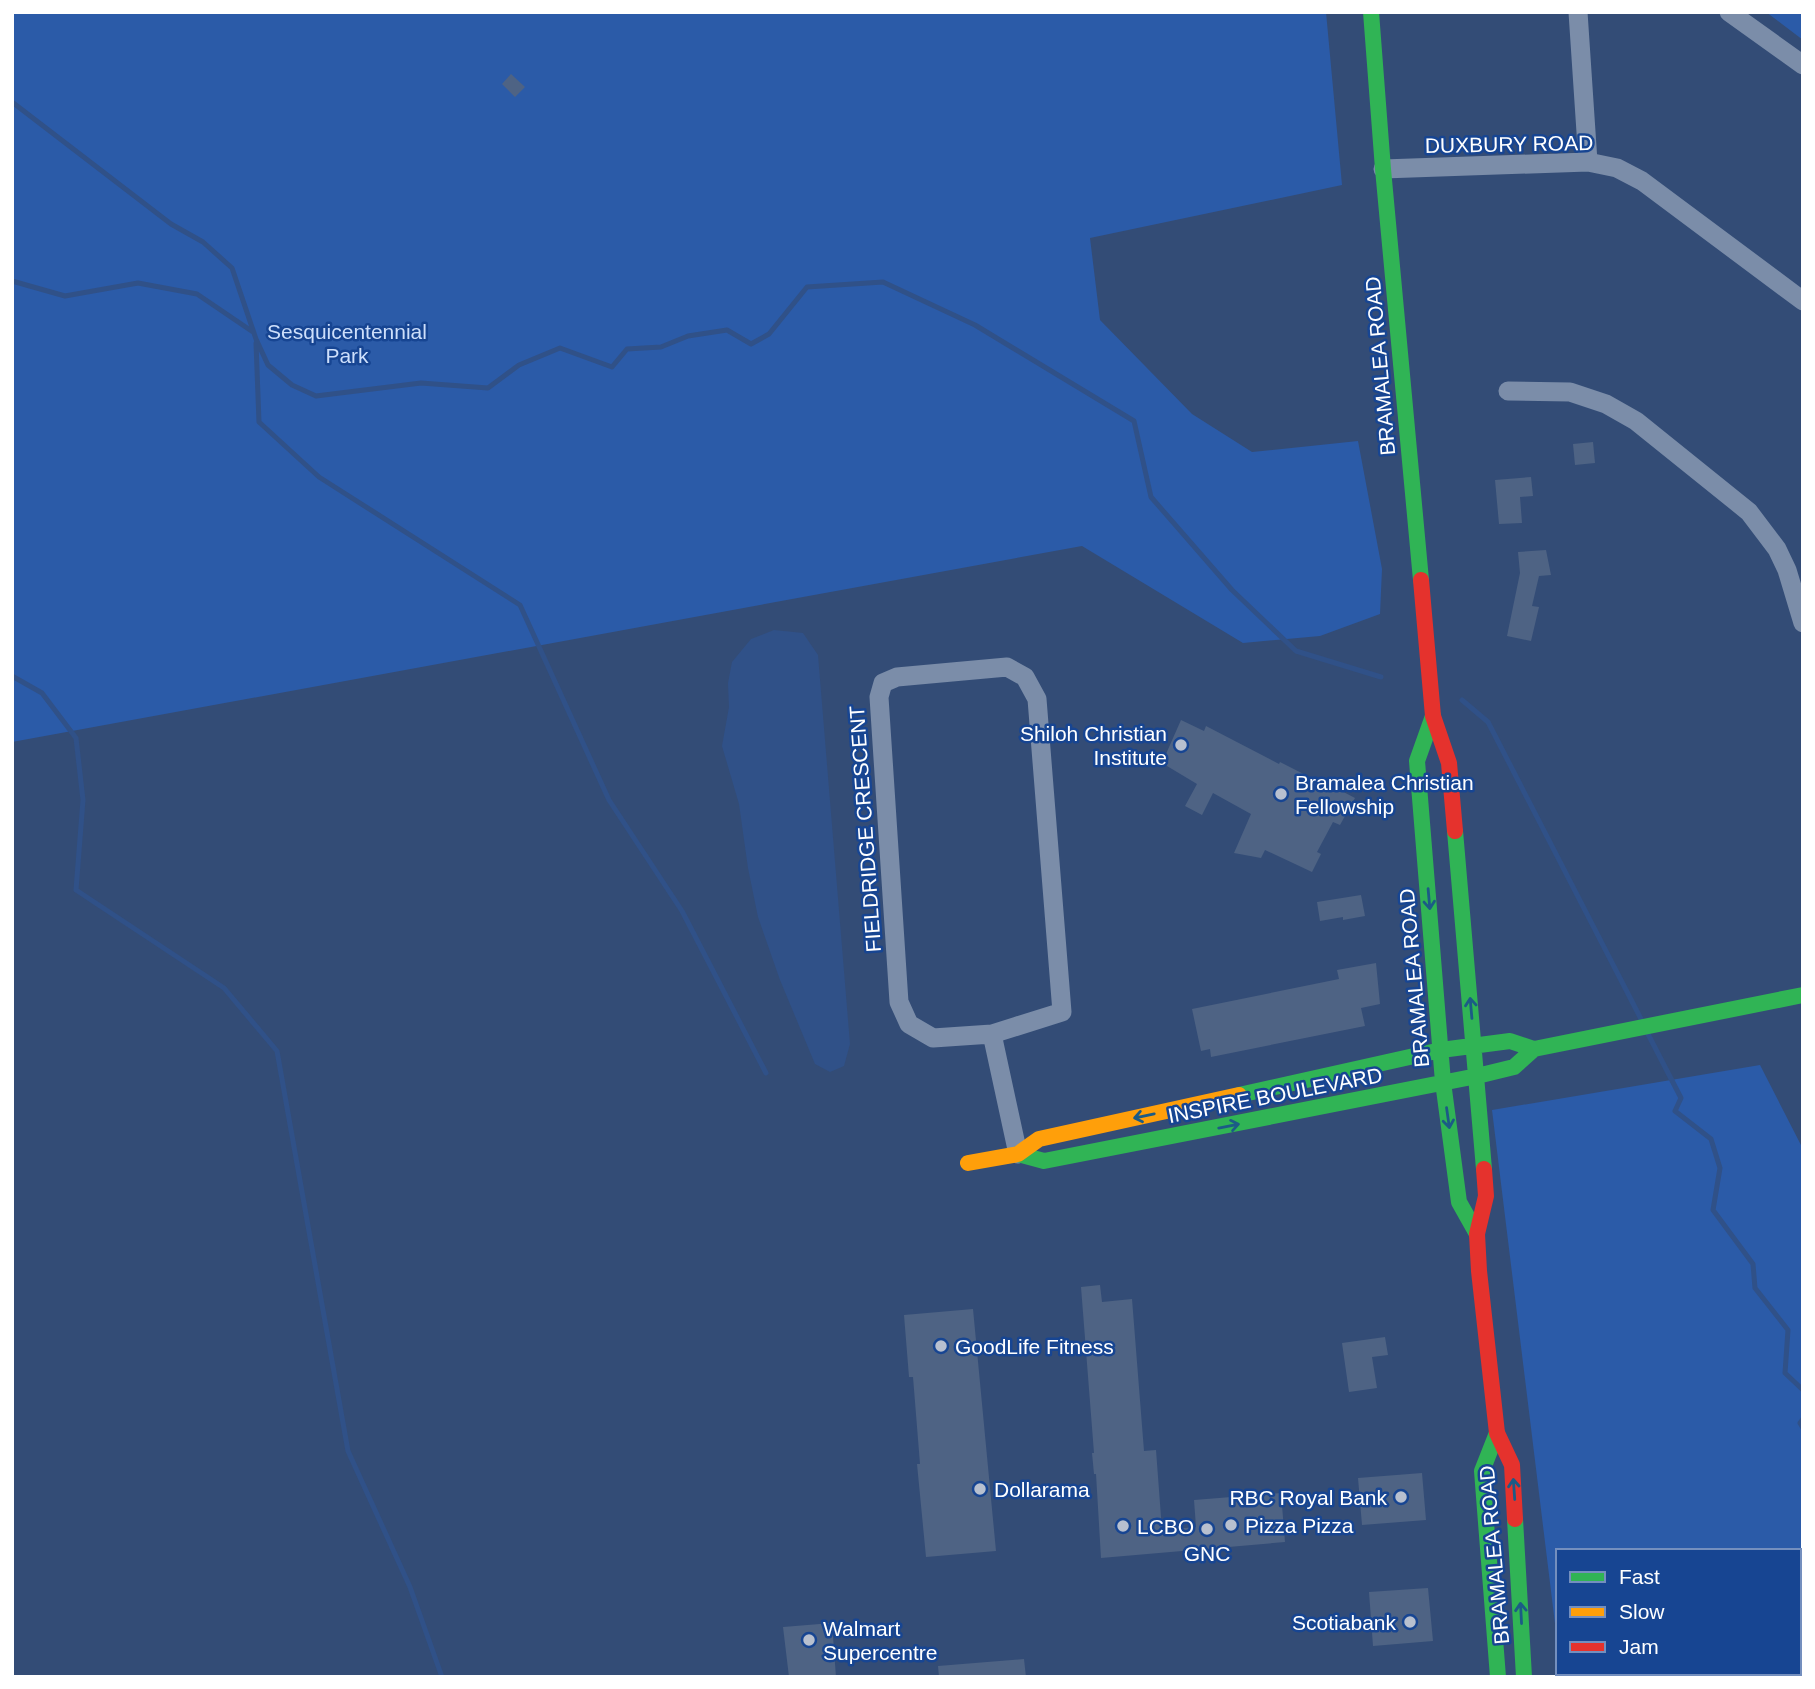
<svg xmlns="http://www.w3.org/2000/svg" width="1815" height="1689" font-family="Arial,sans-serif">
  <style>
    .green { fill: #2b5ba8 }
    .water { fill: #305188 }
    .lines { fill: none; stroke-linecap: round; stroke-linejoin: round }
    .stream { stroke: #305188; stroke-width: 5 }
    .building { fill: #4e6384 }
    .street { stroke: #7b8da9; stroke-width: 19 }
    .fast { stroke: #30b455; stroke-width: 16 }
    .slow { stroke: #ff9f0a; stroke-width: 16 }
    .jam { stroke: #e5322d; stroke-width: 16 }
    .oneway { stroke: #1c5b86 }
    .poi-dot { fill: #b8c0cf; stroke: #174592; stroke-width: 2.5 }
    .labels { text-anchor: middle; dominant-baseline: central; stroke-width: 5; stroke-linejoin: round; paint-order: stroke }
    .street-label { font-size: 21px; fill: #fff; stroke: #174592 }
    .park-label { font-size: 21px; fill: #cddffb; stroke: #174592 }
    .poi-label { font-size: 21px; fill: #fff; stroke: #174592; text-anchor: start }
  </style>
  <rect width="100%" height="100%" fill="#334c76"/>
  <path class="green" d="M12,12H1326L1342,185L1090,238L1100,320L1192,414L1252,452L1358,441L1382,569L1380,614L1320,636L1243,643L1082,546L12,742Z
    M1766,12H1803V40Z
    M1760,1065L1803,1149V1677H1561V1673H1799V1551H1558V1648L1492,1110Z"/>
  <path class="water" d="M774,630L803,633L818,655L850,1044L844,1066L830,1072L815,1064L780,980L758,917L748,868L739,804L722,746L729,707L728,683L732,662L751,639Z"/>
  <g class="lines">
    <path class="stream" d="M12,102L171,224L203,242L232,268L256,339L268,365L292,385L316,396L421,383L488,388L519,365L560,348L612,367L627,349L661,347L688,336L727,330L751,344L769,334L807,287L883,282L975,325L1134,421L1151,497L1232,590L1296,651L1381,677
      M12,281L65,296L138,283L197,294L253,332
      M256,343L259,422L319,477L520,605L609,800L682,911L766,1073
      M12,676L42,693L76,738L83,800L76,890L224,988L277,1051L348,1451L410,1587L442,1677
      M1462,700L1488,722L1641,1019
      M1648,1034L1681,1098L1675,1111L1711,1139L1720,1168L1713,1210L1753,1264L1755,1288L1788,1330L1785,1373L1803,1390
      M1803,1419L1800,1423L1803,1428"/>
  </g>
  <path class="building" d="M511,74L525,87L515,97L502,84Z
    M1593,442L1595,463L1575,465L1573,444Z
    M1531,477L1533,496L1520,497L1522,523L1499,524L1495,480Z
    M1546,550L1551,575L1539,576L1532,606L1539,607L1531,641L1507,636L1520,573L1518,552Z
    M1181,720L1204,731L1206,726L1279,764L1280,762L1333,789L1334,787L1355,798L1340,825L1333,822L1317,852L1321,854L1312,872L1265,850L1261,858L1234,853L1251,814L1213,793L1202,815L1185,806L1197,784L1162,763Z
    M1361,895L1365,916L1343,920V917L1320,921L1317,902Z
    M1376,963L1380,1004L1361,1008L1365,1026L1211,1057L1210,1049L1201,1051L1192,1009L1339,979L1337,970Z
    M1100,1285L1102,1302L1132,1299L1144,1451L1156,1450L1162,1530L1196,1527L1194,1500L1281,1493L1285,1542L1101,1558L1096,1474H1094L1092,1453H1094L1081,1287Z
    M973,1309L996,1551L926,1557L917,1464H920L913,1377H909L904,1315Z
    M1385,1337L1388,1355L1372,1357L1377,1388L1349,1392L1342,1343Z
    M1422,1473L1426,1520L1362,1525L1358,1478Z
    M1428,1588L1433,1641L1373,1646L1369,1592Z
    M832,1623L836,1677H789L783,1627Z
    M1024,1659L1026,1677H939L938,1666Z"/>
  <g class="lines">
    <path class="street" d="M1578,12L1588,162
      M1729,12L1803,65
      M1383,169L1588,162L1617,168L1642,181L1803,301
      M1508,391L1570,392L1606,404L1636,421L1749,512L1777,549L1787,570L1803,623
      M992,1034L1062,1012L1037,699L1025,677L1007,667L897,677L883,683L879,697L899,1002L909,1024L933,1038L992,1034L1018,1154"/>
    <path class="fast" d="M1371,12L1383,169L1421,580
      M1433,716L1417,761L1443,1082L1459,1202L1477,1234
      M1455,831L1484,1169
      M1239,1095L1441,1050L1510,1041L1534,1049L1803,995
      M1018,1154L1044,1161L1477,1076L1514,1067L1534,1049
      M1497,1433L1482,1471L1498,1677
      M1515,1519L1524,1677"/>
    <path class="slow" d="M968,1163L1018,1154L1039,1139L1239,1095"/>
    <path class="jam" d="M1421,580L1433,716L1449,763L1455,831
      M1484,1169L1486,1196L1477,1234L1479,1271L1497,1433L1512,1465L1515,1519"/>
  </g>
  <defs><path id="oneway-shaft" d="M-6 0H5M1.5-3L5.5 0L1.5 3" fill="none" stroke-width="1.6" stroke-linecap="round" stroke-linejoin="round" transform="scale(1.75)"/></defs>
  <g class="oneway">
    <use href="#oneway-shaft" transform="translate(1429 899) rotate(85)"/>
    <use href="#oneway-shaft" transform="translate(1471 1008) rotate(-95)"/>
    <use href="#oneway-shaft" transform="translate(1144 1116) rotate(168)"/>
    <use href="#oneway-shaft" transform="translate(1448 1118) rotate(82)"/>
    <use href="#oneway-shaft" transform="translate(1229 1126) rotate(-11)"/>
    <use href="#oneway-shaft" transform="translate(1514 1489) rotate(-94)"/>
    <use href="#oneway-shaft" transform="translate(1521 1613) rotate(-93)"/>
  </g>
  <g class="poi-dot">
    <circle cx="1181" cy="745" r="7"/>
    <circle cx="1281" cy="794" r="7"/>
    <circle cx="941" cy="1346" r="7"/>
    <circle cx="980" cy="1489" r="7"/>
    <circle cx="1401" cy="1497" r="7"/>
    <circle cx="1231" cy="1525" r="7"/>
    <circle cx="1123" cy="1526" r="7"/>
    <circle cx="1207" cy="1529" r="7"/>
    <circle cx="1410" cy="1622" r="7"/>
    <circle cx="809" cy="1640" r="7"/>
  </g>
  <g class="labels">
    <g class="street-label">
      <text transform="translate(1509 144) rotate(-1)">DUXBURY ROAD</text>
      <text transform="translate(1380 366) rotate(-95)">BRAMALEA ROAD</text>
      <text transform="translate(865 829) rotate(-94)">FIELDRIDGE CRESCENT</text>
      <text transform="translate(1414 978) rotate(-95)">BRAMALEA ROAD</text>
      <text transform="translate(1275 1095) rotate(-11)">INSPIRE BOULEVARD</text>
      <text transform="translate(1494 1555) rotate(-95)">BRAMALEA ROAD</text>
    </g>
    <g class="park-label">
      <text x="347" y="331">Sesquicentennial<tspan x="347" dy="24">Park</tspan></text>
    </g>
    <g class="poi-label">
      <text x="1167" y="733" text-anchor="end">Shiloh Christian<tspan x="1167" dy="24">Institute</tspan></text>
      <text x="1295" y="782">Bramalea Christian<tspan x="1295" dy="24">Fellowship</tspan></text>
      <text x="955" y="1346">GoodLife Fitness</text>
      <text x="994" y="1489">Dollarama</text>
      <text x="1387" y="1497" text-anchor="end">RBC Royal Bank</text>
      <text x="1245" y="1525">Pizza Pizza</text>
      <text x="1137" y="1526">LCBO</text>
      <text x="1207" y="1553" text-anchor="middle">GNC</text>
      <text x="1396" y="1622" text-anchor="end">Scotiabank</text>
      <text x="823" y="1628">Walmart<tspan x="823" dy="24">Supercentre</tspan></text>
    </g>
  </g>
  <rect width="1815" height="1689" fill="none" stroke="#ffffff" stroke-width="28"/>
  <rect x="1556" y="1549" width="245" height="126" fill="#174592" stroke="#748fbe" stroke-width="2"/>
  <rect x="1570" y="1572" width="35" height="10" fill="#30b455" stroke="#748fbe" stroke-width="2"/>
  <text x="1619" y="1584" font-size="21" fill="#ffffff">Fast</text>
  <rect x="1570" y="1607" width="35" height="10" fill="#ff9f0a" stroke="#748fbe" stroke-width="2"/>
  <text x="1619" y="1619" font-size="21" fill="#ffffff">Slow</text>
  <rect x="1570" y="1642" width="35" height="10" fill="#e5322d" stroke="#748fbe" stroke-width="2"/>
  <text x="1619" y="1654" font-size="21" fill="#ffffff">Jam</text>
</svg>
